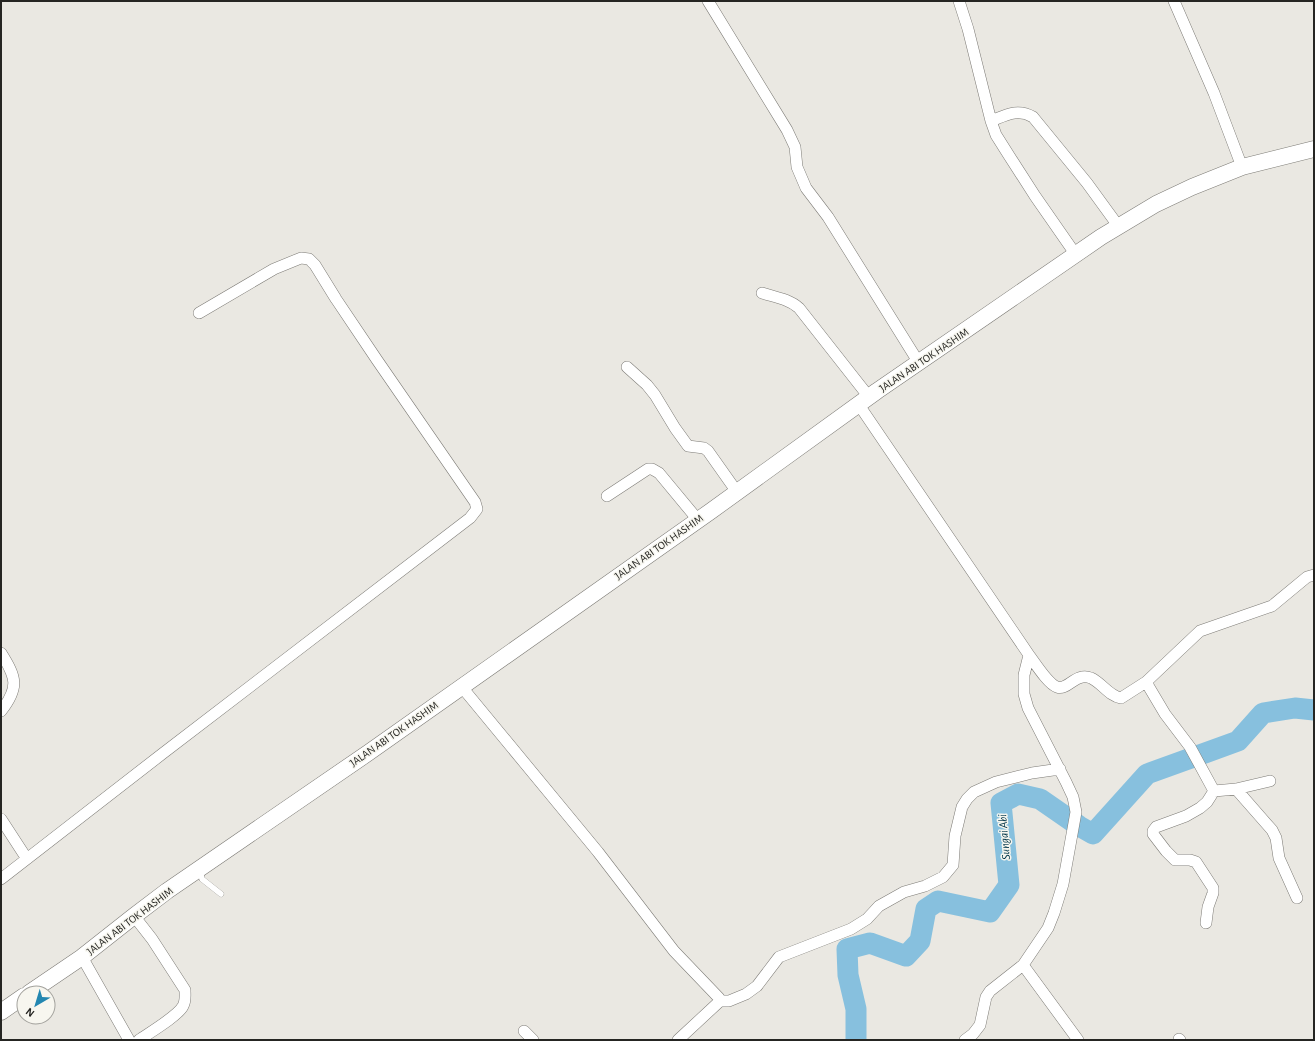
<svg xmlns="http://www.w3.org/2000/svg" width="1315" height="1041" font-family="'Alegreya Sans',sans-serif">
  <style>
    .lines { fill: none; stroke-linecap: round; stroke-linejoin: round }
    .river { stroke: #87c0de; stroke-width: 21 }
    .service-casing { stroke: #7d7b76; stroke-width: 6 }
    .minor-casing { stroke: #7d7b76; stroke-width: 12 }
    .secondary-casing { stroke: #7d7b76; stroke-width: 17 }
    .service { stroke: #fff; stroke-width: 5.5 }
    .minor { stroke: #fff; stroke-width: 11 }
    .secondary { stroke: #fff; stroke-width: 16 }
    .labels { text-anchor: middle; dominant-baseline: central; stroke-width: 3; stroke-linejoin: round; paint-order: stroke }
    .street-label { font-size: 11px; fill: #252522; stroke: #f7f6ef }
    .water-label { font-size: 12px; font-style: italic; fill: #02364a; stroke: #f7f6ef }
  </style>
  <rect width="100%" height="100%" fill="#eae8e2"/>
  <g class="lines">
    <path class="river" d="M856,1040V1009L848,975L847,949L870,943L906,956L920,941L926,909L938,901L990,912L1009,885L1001,803L1018,794L1040,799L1079,826L1093,834L1147,774L1238,741L1263,713L1295,708L1314,710"/>
    <g class="service-casing">
      <path id="service" d="M200,870L202,879L221,894"/>
    </g>
    <g class="minor-casing">
      <path id="minor" d="M708,1L787,130L795,147L797,167L806,188L828,217L919,363
        M959,1L968,29L991,121L996,135L1008,154L1035,196L1076,255
        M1174,1L1214,93L1242,167
        M991,121C1006,115 1018,108 1033,117L1087,183L1119,227
        M762,293C775,297 789,299 799,308L869,397
        M627,367L647,385L655,395L675,428L688,446L704,448L708,451L737,492
        M859,405L1029,655L1024,675V694L1028,708L1066,782L1073,797L1076,812L1063,884L1054,913L1048,928L1023,965L990,991L986,997L980,1025L973,1034L965,1040
        M607,496L648,469H652L659,473L698,520
        M1,653C16,677 20,687 1,711
        M1029,655C1035,663 1048,684 1057,687C1068,691 1075,672 1091,678C1102,683 1109,696 1121,698L1146,682L1200,631L1272,606L1307,577L1314,575
        M1146,682L1165,714L1190,747L1214,791L1236,789L1270,781
        M461,686L598,852L674,951L719,998L720,1001L678,1040
        M1236,789L1272,830L1276,838L1279,858L1297,898
        M1,819L27,859
        M1,879L162,754L470,518L477,509L475,502L377,360L336,299L315,265L309,259L301,258L274,269L199,313
        M134,916L152,939L185,990C185,996 186,1001 183,1006C178,1016 149,1033 139,1040
        M1206,923L1208,907L1213,893V888L1196,862L1190,860H1175L1166,851L1153,834V831L1156,827L1186,816L1200,808L1207,802L1214,791
        M82,957L129,1040
        M1023,965L1078,1040
        M720,1001H729L746,994L757,986L779,957L851,929L867,919L879,906L904,892L925,886L943,877L953,865L955,836L962,807L967,799L974,792L996,782L1032,773L1060,769
        M524,1031L533,1040
        M1179,1039L1180,1040"/>
    </g>
    <g class="secondary-casing">
      <path id="secondary" d="M29,993L82,957L134,916L167,891L368,753L711,511L877,391L1101,237L1156,204L1192,187L1242,167L1314,149
        M1,1012L24,996"/>
    </g>
    <use href="#service" class="service"/>
    <use href="#minor" class="minor"/>
    <use href="#secondary" class="secondary"/>
  </g>
  <g class="labels">
    <g class="street-label">
      <text transform="translate(924 360) rotate(-34)">JALAN ABI TOK HASHIM</text>
      <text transform="translate(659 547) rotate(-35)">JALAN ABI TOK HASHIM</text>
      <text transform="translate(394 734) rotate(-35)">JALAN ABI TOK HASHIM</text>
      <text transform="translate(130 921) rotate(-37)">JALAN ABI TOK HASHIM</text>
    </g>
    <g class="water-label">
      <text transform="translate(1004 837) rotate(-95)">Sungai Abi</text>
    </g>
  </g>
  <rect width="1315" height="1041" fill="none" stroke="#252522" stroke-width="4"/>
  <g transform="translate(36 1005) rotate(218)"><circle r="19" fill="#f7f6ef" stroke="#a3a29d"/>
  <path d="M0-3L7 15L0 10L-7 15Z" fill="#2387b1"/>
  <text y="-6" font-size="11" font-weight="bold" text-anchor="middle" fill="#252522">N</text>
  </g>
</svg>
